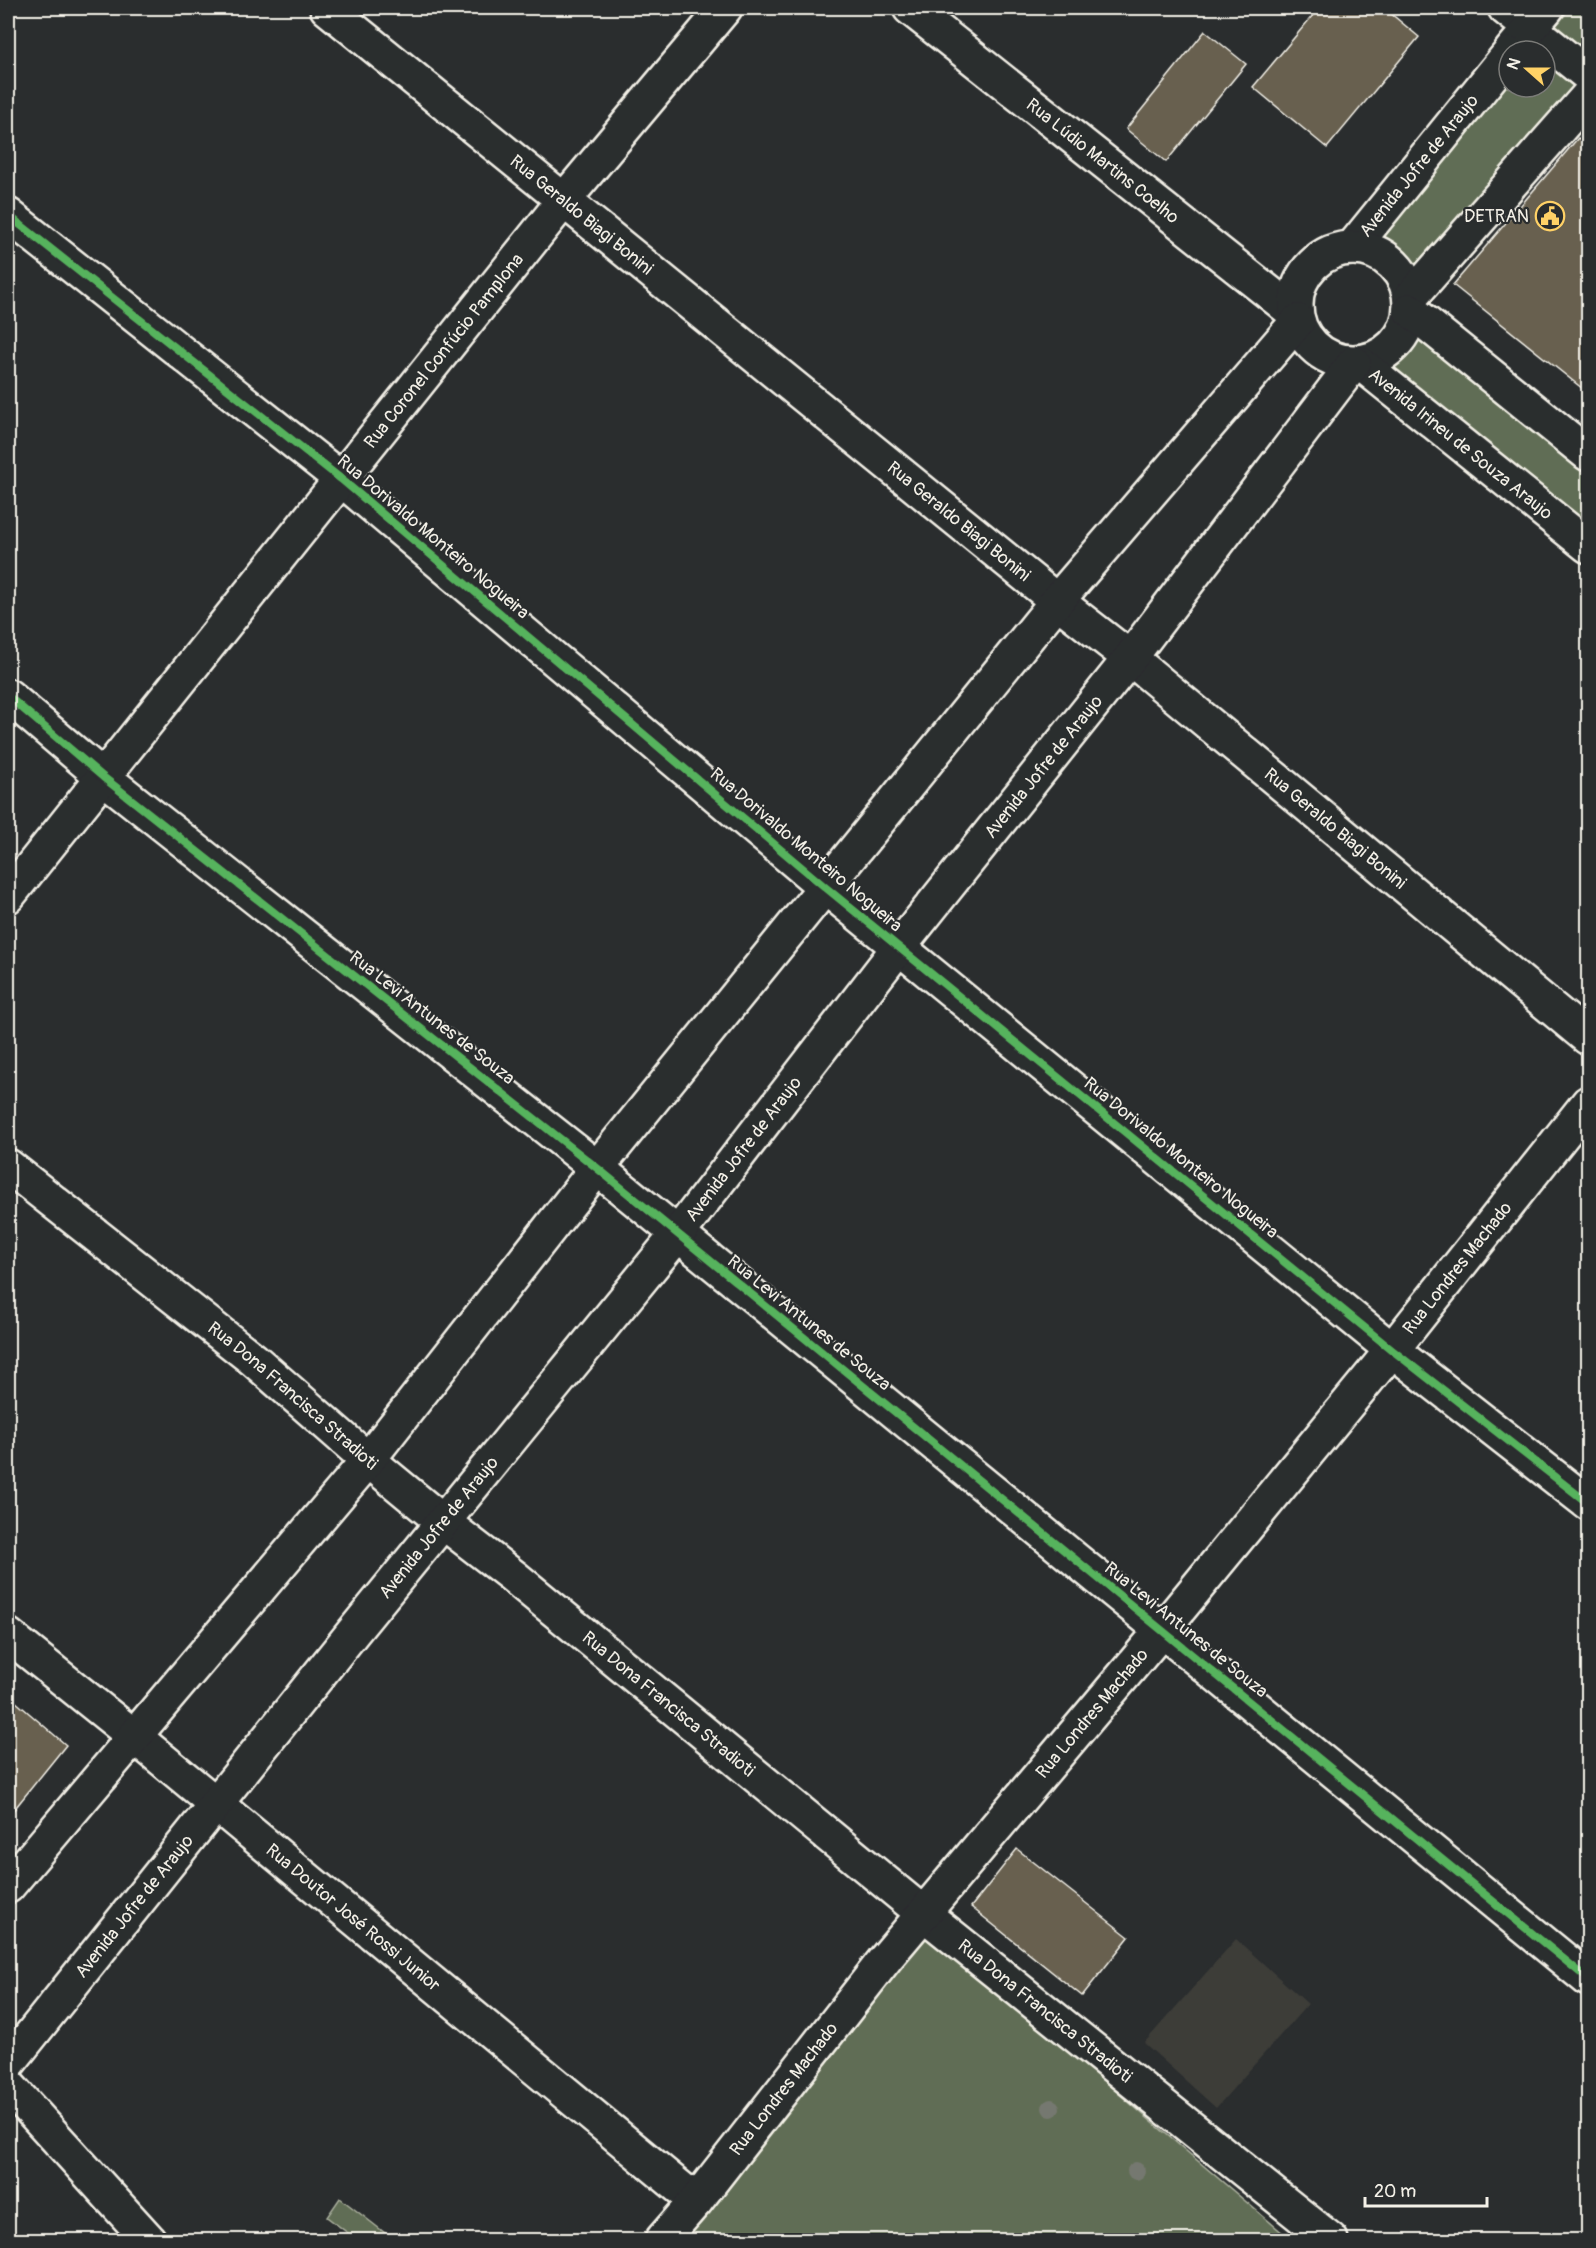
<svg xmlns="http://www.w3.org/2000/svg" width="1596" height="2248" font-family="Pangolin,sans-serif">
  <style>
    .built { fill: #3c3c38 }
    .green { fill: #616d54; stroke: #aaaf9e; stroke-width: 1.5 }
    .building { fill: #676050; stroke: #f4f1e8; stroke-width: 1.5 }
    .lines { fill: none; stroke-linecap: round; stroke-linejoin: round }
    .minor-casing { stroke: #f4f1e8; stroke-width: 38 }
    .major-casing { stroke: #f4f1e8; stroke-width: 38 }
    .minor { stroke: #2a2d2e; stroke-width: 33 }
    .major { stroke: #2a2d2e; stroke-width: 33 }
    .cycleway-casing { stroke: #2a2d2e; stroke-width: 11 }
    .cycleway { stroke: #56b35d; stroke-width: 8 }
    .tree { fill: #75786f }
    .labels { text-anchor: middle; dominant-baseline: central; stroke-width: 4.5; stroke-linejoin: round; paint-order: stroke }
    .street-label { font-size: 18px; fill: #f4f1e8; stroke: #2a2d2e }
    .poi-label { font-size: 18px; fill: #f4f1e8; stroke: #2a2d2e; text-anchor: end }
  </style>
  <rect width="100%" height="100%" fill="#2a2d2e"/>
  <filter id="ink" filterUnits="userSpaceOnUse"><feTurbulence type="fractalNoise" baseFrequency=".0167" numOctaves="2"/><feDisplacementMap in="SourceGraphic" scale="12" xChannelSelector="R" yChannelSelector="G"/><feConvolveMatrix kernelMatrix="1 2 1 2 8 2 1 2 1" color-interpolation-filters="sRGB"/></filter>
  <g filter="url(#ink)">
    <path class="built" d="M1236,1939L1308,2004L1216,2108L1144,2043Z"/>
    <path class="green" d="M1571,8H1588V74L1411,276L1392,254L1374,245L1509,79V87H1545V51H1534Z
      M1410,324L1588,443V528L1368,360C1389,352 1399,343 1410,324Z
      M920,1925L1291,2240H664Z
      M340,2198L394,2240H357L327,2217Z"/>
    <path class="building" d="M1319,8H1384L1419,37L1327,148L1253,87Z
      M1205,31L1246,64L1166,162L1126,129Z
      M1578,138L1588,147V393L1453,285Z
      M8,1695L66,1745L8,1817Z
      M1017,1849L1129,1937L1082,1996L971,1907Z"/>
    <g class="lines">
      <g class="minor-casing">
        <g id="minor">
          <path id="s1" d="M327,8L1057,601L1130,658L1588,1038"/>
          <path id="s2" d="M910,8L1296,314"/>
          <path d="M1505,8L1588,75"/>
          <path d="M8,215L341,479L825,887L1392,1350L1588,1503"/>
          <path d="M8,696L103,777L597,1168L1588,1979"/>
          <path id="s3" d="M8,896L564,200L725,8"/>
          <path id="s4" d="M8,1166L254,1360L368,1460L443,1522L513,1576L924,1914L1331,2240"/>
          <path id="s5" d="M8,1635L135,1737L696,2201"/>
          <path d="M8,2085L149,2240"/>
          <path id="s6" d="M662,2240L696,2201L886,1958L1162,1630L1392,1350L1588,1103"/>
        </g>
      </g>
      <g class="major-casing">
        <g id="major">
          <path d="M1511,51L1547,8"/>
          <path id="s7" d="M1352,248L1509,54"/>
          <circle cx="1353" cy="305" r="57"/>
          <path d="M1410,298L1588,96"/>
          <path d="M1410,310L1588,454"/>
          <path id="s8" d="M1360,363L1588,546"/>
          <path d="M8,1886L368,1460L597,1168L1057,601L1298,321"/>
          <path id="s9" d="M8,2064L354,1631L677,1235L899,947L1130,658L1354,363"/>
        </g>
      </g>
      <use href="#minor" class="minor"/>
      <use href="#major" class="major"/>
      <g class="cycleway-casing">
        <path id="cycleway" d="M8,215L341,479L825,887L1392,1350L1588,1503
          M8,696L103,777L597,1168L1588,1979"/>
      </g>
      <use href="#cycleway" class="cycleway"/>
    </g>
    <g class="tree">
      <circle cx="1051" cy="2108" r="9"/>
      <circle cx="1136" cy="2171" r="9"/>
    </g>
  </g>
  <defs>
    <g id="civic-ring" transform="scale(1.5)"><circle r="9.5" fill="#2a2d2e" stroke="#ffd166" stroke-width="1.5"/><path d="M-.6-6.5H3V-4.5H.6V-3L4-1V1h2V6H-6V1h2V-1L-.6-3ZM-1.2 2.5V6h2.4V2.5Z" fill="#ffd166"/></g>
  </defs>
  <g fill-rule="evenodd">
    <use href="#civic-ring" x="1550" y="216"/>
  </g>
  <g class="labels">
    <g class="street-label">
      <text stroke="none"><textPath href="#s2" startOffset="246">Rua Lúdio Martins Coelho</textPath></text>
      <text stroke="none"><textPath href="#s7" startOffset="106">Avenida Jofre de Araujo</textPath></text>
      <text stroke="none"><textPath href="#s1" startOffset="328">Rua Geraldo Biagi Bonini</textPath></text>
      <text stroke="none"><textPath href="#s3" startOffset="698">Rua Coronel Confúcio Pamplona</textPath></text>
      <text stroke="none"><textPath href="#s8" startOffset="129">Avenida Irineu de Souza Araujo</textPath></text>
      <text stroke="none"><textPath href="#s1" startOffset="814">Rua Geraldo Biagi Bonini</textPath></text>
      <text transform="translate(433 537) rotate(40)">Rua Dorivaldo Monteiro Nogueira</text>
      <text stroke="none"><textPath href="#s9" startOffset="1660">Avenida Jofre de Araujo</textPath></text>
      <text stroke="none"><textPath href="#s1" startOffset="1300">Rua Geraldo Biagi Bonini</textPath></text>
      <text transform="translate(806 850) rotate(40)">Rua Dorivaldo Monteiro Nogueira</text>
      <text transform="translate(432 1018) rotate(38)">Rua Levi Antunes de Souza</text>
      <text stroke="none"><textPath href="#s9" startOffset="1174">Avenida Jofre de Araujo</textPath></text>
      <text transform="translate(1181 1158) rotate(39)">Rua Dorivaldo Monteiro Nogueira</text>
      <text stroke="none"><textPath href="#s6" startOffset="1256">Rua Londres Machado</textPath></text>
      <text transform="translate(809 1323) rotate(39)">Rua Levi Antunes de Souza</text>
      <text stroke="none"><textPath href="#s4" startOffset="366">Rua Dona Francisca Stradioti</textPath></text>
      <text stroke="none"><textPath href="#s9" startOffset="688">Avenida Jofre de Araujo</textPath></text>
      <text transform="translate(1186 1630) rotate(39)">Rua Levi Antunes de Souza</text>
      <text stroke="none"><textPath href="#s4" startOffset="852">Rua Dona Francisca Stradioti</textPath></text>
      <text stroke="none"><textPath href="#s6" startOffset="680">Rua Londres Machado</textPath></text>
      <text stroke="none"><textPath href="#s9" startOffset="202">Avenida Jofre de Araujo</textPath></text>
      <text stroke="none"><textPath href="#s5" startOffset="446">Rua Doutor José Rossi Junior</textPath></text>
      <text stroke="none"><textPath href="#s4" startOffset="1338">Rua Dona Francisca Stradioti</textPath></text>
      <text stroke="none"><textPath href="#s6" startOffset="194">Rua Londres Machado</textPath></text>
    </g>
    <g class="poi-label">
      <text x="1529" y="216">DETRAN</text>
    </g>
  </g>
  <rect width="1596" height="2248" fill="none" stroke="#2a2d2e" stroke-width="30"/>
  <rect x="15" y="15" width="1566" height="2218" fill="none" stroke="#f4f1e8" stroke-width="2" filter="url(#ink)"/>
  <g transform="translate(1527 69) rotate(291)"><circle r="28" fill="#2a2d2e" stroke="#7b7b78" stroke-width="1.5"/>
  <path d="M0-4.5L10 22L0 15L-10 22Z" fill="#ffd166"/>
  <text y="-9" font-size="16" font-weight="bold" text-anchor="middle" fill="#f4f1e8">N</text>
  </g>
  <path d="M1365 2197v9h122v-9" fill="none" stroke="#f4f1e8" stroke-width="3"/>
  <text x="1374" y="2197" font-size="18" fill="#f4f1e8" stroke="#2a2d2e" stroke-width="4.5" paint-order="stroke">20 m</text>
</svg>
